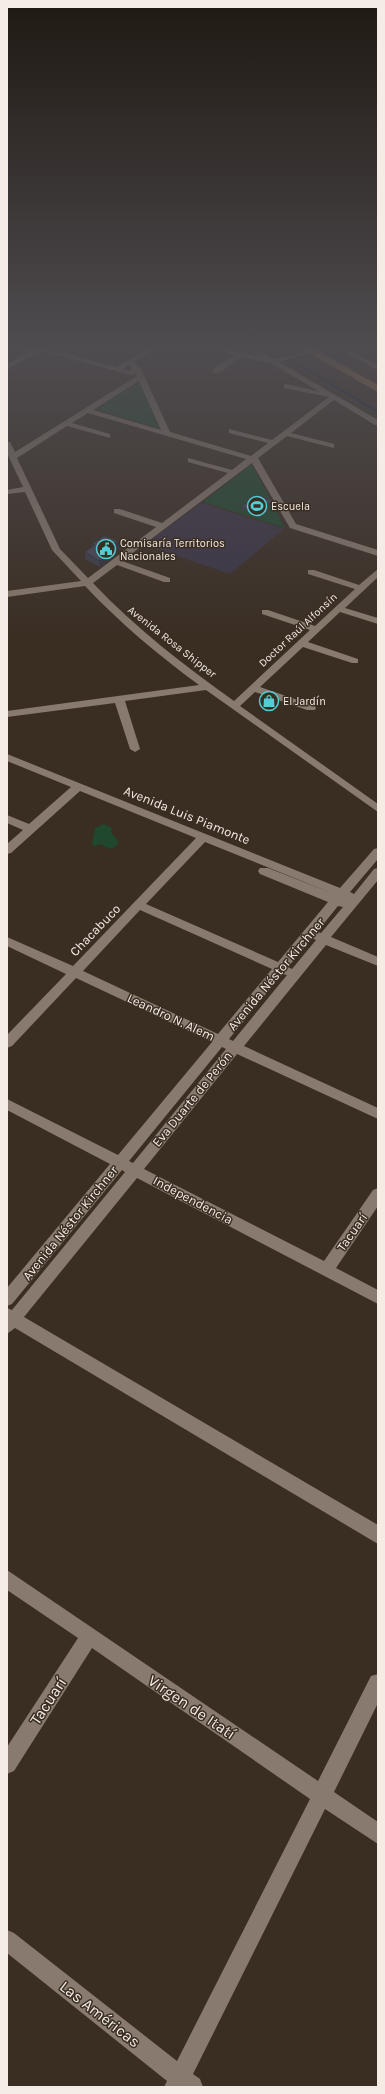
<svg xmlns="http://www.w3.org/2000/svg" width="385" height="2094" font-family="Karla,sans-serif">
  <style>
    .education { fill: #3b3545 }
    .green { fill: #1f482e }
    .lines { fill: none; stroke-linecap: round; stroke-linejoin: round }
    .stream { stroke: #001d43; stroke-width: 2 }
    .minor { fill: #887a6e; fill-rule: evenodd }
    .highway { fill: #c18a4a; fill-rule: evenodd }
    .wall { fill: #3c3d4a }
    .shaded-wall { fill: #31323c }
    .building { fill: #464756; stroke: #31323c }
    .labels { text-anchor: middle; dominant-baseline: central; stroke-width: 3; stroke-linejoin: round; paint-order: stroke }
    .far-poi-label { font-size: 11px; fill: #f4ece5; stroke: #3a2e23; text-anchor: start }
    .far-street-label { font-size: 11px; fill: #f4ece5; stroke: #3a2e23 }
    .street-label { font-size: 13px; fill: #f4ece5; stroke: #3a2e23 }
    .near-street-label { font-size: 16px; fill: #f4ece5; stroke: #3a2e23 }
  </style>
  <rect width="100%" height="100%" fill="#3a2e23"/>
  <path class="education" d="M201,503L284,529L230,574L144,545Z"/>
  <path class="green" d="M140,382L160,429L96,409Z
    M252,464L285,528L203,502Z
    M104,824L112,828L111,832L118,841L117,845L112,849L105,847L102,844L95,846L92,844L95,828Z"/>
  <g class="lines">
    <path class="stream" d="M264,346L281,354
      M288,358L378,412"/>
    <path class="minor" d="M11,346H18L25,349L40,347L116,367L152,346H159L134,362L141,369L170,432L251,456L268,443L229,433V429L272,440L329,397L284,388V384H287L320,392L272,364L242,357L219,373H213V369L235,355L203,347L202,346H212L260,357L243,346H250L274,359L313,350V352L279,362L378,420V425H375L334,400L291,433L334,444V448L287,436L258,458L296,524L378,550V556L290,528L252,463L122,561L170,578V582H164L117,565L93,583C135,628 184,665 234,701L310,630L262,614V610H268L315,626L355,589L308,574V570H314L359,585L378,569V577L345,608L378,618V624L340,612L308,642L358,659V663H352L303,647L260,687L315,706L316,708L315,710H307L255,692L240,706L378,804V812L206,690L125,701L140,749L135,752L130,749L115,703L7,717V711L199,685C158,655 120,623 85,586L7,597V591L81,581L52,550L25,492L7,494V490L23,487L7,453V442H10L15,452L137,376L135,373L131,375L41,351L7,369V364L27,353L22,352ZM129,365L133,368L130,371L123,369ZM139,381L161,430L93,410ZM88,413L246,459L232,470L188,458V462L228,473L162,523L120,509H114V513L156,527L88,578L60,549L17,458L67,426L110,438V434L72,423Z
      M333,346H340L378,365V370Z
      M7,754L340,888L374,849L378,848V859L350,892L354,894L374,869L378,868V880L331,937L378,957V966L326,945L244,1046L378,1108V1119L237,1054L144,1169L324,1261L373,1190L378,1188V1206L336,1268L378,1290V1304L137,1178L24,1317L378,1525V1544L15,1328L7,1334V1308L12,1310L125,1172L122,1170L12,1304L7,1306V1288L110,1164L7,1110V1099L118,1155L212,1042L76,978L12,1046L7,1048V1035L66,974L7,946V937L73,966L196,838L80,791L11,853L7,854V844L23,830L7,823V815L29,824L71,787L7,761ZM205,842L334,894L268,868H260L258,871L260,874L328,902L278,962L146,904ZM338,906L343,907L321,933L317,932ZM140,910L272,969L218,1034L83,971ZM312,938L316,940L292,969L288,967ZM282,974L287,975L233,1041L229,1039ZM222,1047L226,1049L133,1163L129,1161Z
      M7,1570L318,1781L371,1676L378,1674V1703L334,1792L378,1822V1844L325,1809L193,2074L200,2079L203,2087H164L167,2081L7,1953V1930L14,1933L177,2061L310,1799L92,1648L14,1771L7,1774V1747L78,1638L7,1590Z"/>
    <path class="highway" d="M297,346H309L378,385V392Z"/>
  </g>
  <path class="wall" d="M273,503L259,514L241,509V507Z
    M92,544L119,547L111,553L112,558L100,567L85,559V552L92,547Z"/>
  <path class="shaded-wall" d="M273,500V503L259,514V512Z
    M118,541L119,547L111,553L112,558L100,567L99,561L105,550Z"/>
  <path class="building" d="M255,495L273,500L259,512L241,507Z
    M104,536L118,541L105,550L111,552L99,561L85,552L95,545L92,544Z"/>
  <linearGradient id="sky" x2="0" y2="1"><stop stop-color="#201913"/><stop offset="0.54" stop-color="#4f4c50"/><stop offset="1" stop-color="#4f4c50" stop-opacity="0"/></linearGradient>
  <rect width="385" height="639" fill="url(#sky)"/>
  <defs>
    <g id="stadium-ring" transform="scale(1)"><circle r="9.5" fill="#3a2e23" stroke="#52ccd6" stroke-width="1.5"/><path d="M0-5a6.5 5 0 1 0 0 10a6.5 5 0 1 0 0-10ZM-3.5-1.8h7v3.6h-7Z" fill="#52ccd6"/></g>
    <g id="civic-ring" transform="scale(1)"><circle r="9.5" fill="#3a2e23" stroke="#52ccd6" stroke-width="1.5"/><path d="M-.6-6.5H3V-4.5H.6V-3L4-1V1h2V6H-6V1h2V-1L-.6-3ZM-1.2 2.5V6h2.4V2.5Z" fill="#52ccd6"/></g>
    <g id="shop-ring" transform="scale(1)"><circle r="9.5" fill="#3a2e23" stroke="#52ccd6" stroke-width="1.5"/><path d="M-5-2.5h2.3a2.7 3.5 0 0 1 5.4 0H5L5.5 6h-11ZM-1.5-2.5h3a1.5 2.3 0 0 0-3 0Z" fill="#52ccd6"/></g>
  </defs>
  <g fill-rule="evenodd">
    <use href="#stadium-ring" x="257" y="506"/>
    <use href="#civic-ring" x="106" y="549"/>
    <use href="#shop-ring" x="269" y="701"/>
  </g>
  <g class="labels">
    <g class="far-poi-label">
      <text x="271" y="506">Escuela</text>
      <text x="120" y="543">Comisaría Territorios<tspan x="120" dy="13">Nacionales</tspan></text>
      <text x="283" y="701">El Jardín</text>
    </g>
    <g class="far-street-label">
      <text transform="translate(298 630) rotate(-43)">Doctor Raúl Alfonsín</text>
      <text transform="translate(172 642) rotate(38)">Avenida Rosa Shipper</text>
    </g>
    <g class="street-label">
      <text transform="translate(187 815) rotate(22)">Avenida Luis Piamonte</text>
      <text transform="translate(95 930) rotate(-46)">Chacabuco</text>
      <text transform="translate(276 974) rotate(-50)">Avenida Néstor Kirchner</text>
      <text transform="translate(171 1017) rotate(25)">Leandro N. Alem</text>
      <text transform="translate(192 1099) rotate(-51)">Eva Duarte de Perón</text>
      <text transform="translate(193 1200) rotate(28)">Independencia</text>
      <text transform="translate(70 1223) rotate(-51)">Avenida Néstor Kirchner</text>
      <text transform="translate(352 1232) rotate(-55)">Tacuarí</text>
    </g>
    <g class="near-street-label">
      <text transform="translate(48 1701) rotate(-57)">Tacuarí</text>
      <text transform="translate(192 1707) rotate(34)">Virgen de Itatí</text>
      <text transform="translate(100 2014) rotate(38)">Las Américas</text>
    </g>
  </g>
  <rect width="385" height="2094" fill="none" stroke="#f4ece5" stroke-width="16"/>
</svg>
